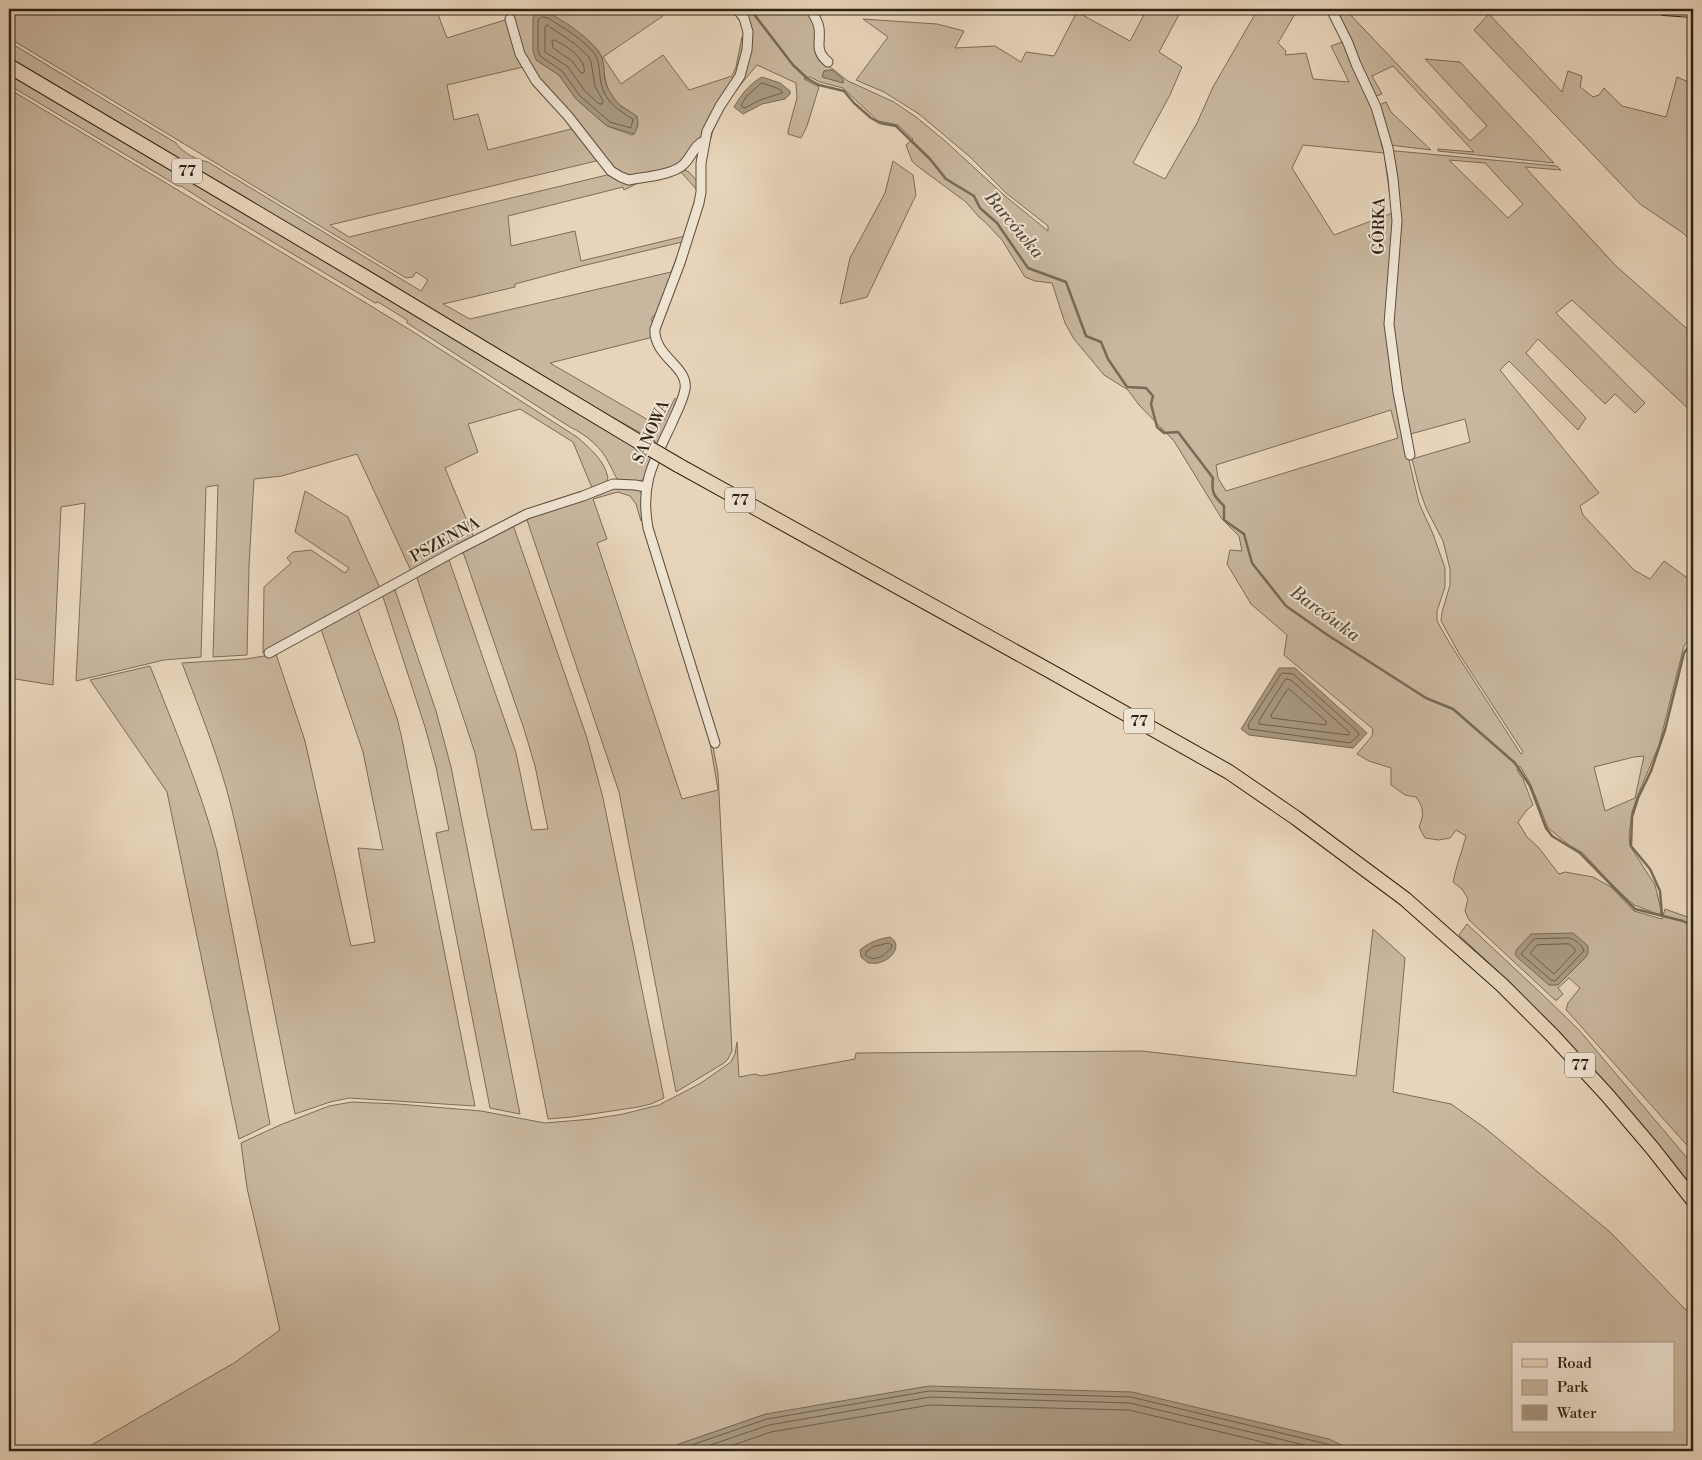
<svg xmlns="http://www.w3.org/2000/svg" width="1702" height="1460" font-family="'Libre Bodoni',serif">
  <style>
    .green { fill: #c8b69e; stroke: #7c6c58; fill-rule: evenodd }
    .water { fill: #a99881; stroke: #796955 }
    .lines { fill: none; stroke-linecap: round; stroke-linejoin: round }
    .shore { stroke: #6c5e4a; stroke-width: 1 }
    .stream { stroke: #796955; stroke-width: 2.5 }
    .street-casing { stroke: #5e4f3d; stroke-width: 11 }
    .secondary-casing { stroke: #302313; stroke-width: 14 }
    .primary-casing { stroke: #302313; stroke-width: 16 }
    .street { stroke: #efe3d2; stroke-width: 9 }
    .secondary { stroke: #efe3d2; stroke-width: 12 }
    .primary { stroke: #e7d4ba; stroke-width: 14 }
    .primary-bridge-casing { stroke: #302313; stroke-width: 16; stroke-linecap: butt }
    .primary-bridge { stroke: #e7d4ba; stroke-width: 14 }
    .labels { text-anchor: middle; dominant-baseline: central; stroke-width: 4; stroke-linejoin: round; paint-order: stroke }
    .shield { fill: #efe3d2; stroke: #695d4c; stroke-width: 1 }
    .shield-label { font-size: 15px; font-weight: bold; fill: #302313 }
    .street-label { font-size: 16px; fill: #302313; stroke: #efe3d2 }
    .water-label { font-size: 18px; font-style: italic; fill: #5a4c3a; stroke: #efe3d2 }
  </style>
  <rect width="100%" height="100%" fill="#e7d4ba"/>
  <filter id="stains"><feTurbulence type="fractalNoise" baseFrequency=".004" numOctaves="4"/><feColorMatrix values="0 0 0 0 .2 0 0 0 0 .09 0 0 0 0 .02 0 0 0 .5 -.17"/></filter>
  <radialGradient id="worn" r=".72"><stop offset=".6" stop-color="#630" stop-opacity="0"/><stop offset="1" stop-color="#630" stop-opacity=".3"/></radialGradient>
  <path class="green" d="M9,9H436L447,38L508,19L513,44L529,75L528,77L523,67L447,85L454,120L478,114L488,150L575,128L546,98L548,97L564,114L600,160L330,225L349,237L611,174L630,181L662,174L642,181L624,190L623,187L508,216L511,246L575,231L581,261L685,236L682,242L582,266L515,284V287L443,304L470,319L671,272L678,254L680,256L657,315L653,316L651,320L655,323L653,331V337L550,363L655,424L663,422L675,398L679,402L675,408L644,479L638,482L618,480C614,475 613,470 610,465C602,448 587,435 570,427L407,323V320L378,302L375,303L209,204L181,186H178L9,85V72L630,444L635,447L637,452L640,451L649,456L655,441L580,399L9,57V42L176,143C183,153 197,160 208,162L421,291L428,280L416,272L413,277L406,278L9,38Z
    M510,9H656L663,16L603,57L621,84L663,55L689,90L732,76L736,67L742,37H745L740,69L702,136L682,163L675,167L632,178L615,170L527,64L511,19ZM582,35C588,40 595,46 599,52C605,61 603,72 606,82C610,100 622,107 637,116L638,125L634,134L632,135L607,126L576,99L559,75L536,60Z
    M740,9H808L816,22V49L824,62L848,81L894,102L916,117L944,140L1004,195L1048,231V226L1006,193L969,156L919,114L884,92L856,80L888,37L863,19L937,24L964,31L955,48L995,46L1021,62L1026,52L1054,56L1077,12L1130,41L1147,9H1182L1159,52L1182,67L1170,95L1133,163L1165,179L1197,123L1213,87L1258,9H1298L1278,43L1286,51L1285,55L1306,53L1313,79L1349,82L1331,46L1345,41L1376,112L1382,132L1381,144L1388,160L1395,203H1391L1384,153L1303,145L1292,168L1334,235L1395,212L1394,242L1397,243L1400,210L1391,151H1396L1557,166L1561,170L1525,167L1616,266L1693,334V413L1572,300L1556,313L1645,403L1635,413L1615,394L1605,404L1538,339L1526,353L1586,418L1578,430L1509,361L1500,370L1599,493L1580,506L1583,515L1634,570L1650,579L1664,561L1693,582V634L1684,646L1659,745L1637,797L1632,812L1629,836L1630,846L1655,885L1661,910L1660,915L1634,905L1616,889L1583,853L1569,845L1548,828L1531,785L1520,766L1517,770L1523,779L1533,805L1527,810L1518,822L1527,837L1538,847L1559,874L1565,872L1593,877L1611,887L1634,911L1662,919L1665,909L1693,919V1152L1569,1013L1566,1010L1568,1003L1580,988L1569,978L1558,988L1563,994L1557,1000H1555L1469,920L1465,911L1468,899L1462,889L1453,882C1456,866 1462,852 1466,836L1456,830L1450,838L1439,840L1425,838L1419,827C1424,816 1424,807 1416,797L1405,795L1391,785V768L1369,761L1357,754L1372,736L1373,729L1284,655L1287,635L1251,604L1227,564L1230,550L1242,551L1239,536L1222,519L1174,441L1139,405L1128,390L1104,375L1074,339L1065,323L1052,283L1035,281L1025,277L1002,240L985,222L979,217L966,202L916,165L912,161L906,145L913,139L898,125L878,121L843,88L820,82L810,77L804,79L819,87L807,126L801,138L788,134V131L797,98L796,83L757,65C739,87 717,110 711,138L707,136C711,125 716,115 722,105C729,95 737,87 742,76C748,63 751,43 750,30C749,22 744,15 740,9ZM832,70L843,79V83L823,77L824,71ZM1449,160L1485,163L1523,204L1508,218ZM1388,290H1392C1389,338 1399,388 1407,435L1465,419L1470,442L1412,459L1420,491L1426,508L1443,541L1450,569V585L1442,612L1441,621L1458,652L1523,752L1521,754L1449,642L1437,621V611L1445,587V568L1433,534L1419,503L1399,417L1388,330ZM1391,410L1398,438L1226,491L1218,478L1216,465ZM1644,756L1635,798L1605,811L1594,767L1634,757Z
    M1334,9H1345L1470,141L1487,126L1425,59L1460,62L1554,163L1438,151V149L1474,152L1393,66L1372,76L1382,94L1373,97Z
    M1489,14L1562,92L1568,71L1582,76L1580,87L1593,97L1599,95L1604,88L1622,106L1666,117L1677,77L1693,84V189L1692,193L1693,195V243L1683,233L1640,204L1474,30Z
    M9,89L348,292L415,333L577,437C590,448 605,461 608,478L606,482L592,489L507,520L545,503L592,488L573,442L520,409L468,424L478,452L445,468L474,538L271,651L263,653L264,587L291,563L287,558L293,552L311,550L345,573L349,568L295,532L305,491L348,517L380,588L411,571L357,454L282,476L254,479L249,566L247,655L213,657L218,485L206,487L201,657L164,660L76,681L85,503L61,507L53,685L9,678Z
    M1386,102L1391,112L1431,150L1390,145L1377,106Z
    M893,161L913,175L916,195L867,297L840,304L850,258L885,193Z
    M684,170L689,172L698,182L696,202L697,190L680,171Z
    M626,487L640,490L642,495L643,520L641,521L636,504L630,496L618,492L593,499L607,539L597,543L682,799L718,790L708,731H710L718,773L732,1051L728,1059L724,1063L676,1092L619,792L526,517L612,488Z
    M512,522L587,738L603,798L664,1098L651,1104L638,1107L572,1117L548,1119L475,753L416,575L448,557L516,753L532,830L548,829L535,766L524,729L462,549Z
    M394,587L436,711L451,767L520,1114L490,1108L436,833L449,830L436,767L425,727L382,594Z
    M357,607L397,718L402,739L475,1106L349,1098L330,1102L295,1114C274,1013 256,911 232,810C220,760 200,711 182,663L246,659L276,654L305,741L351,946L375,942L358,848L383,850L363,752L321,629Z
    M150,666C174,727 200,787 217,851L270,1124L239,1139L167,792L90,680Z
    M1467,924L1544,996L1579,1030L1693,1165V1190C1640,1122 1583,1057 1522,995C1502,974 1480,955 1459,935Z
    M1373,929L1405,958L1393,1092L1451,1104L1485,1128L1610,1232L1685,1309L1693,1313V1451H1353L766,1414L659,1451H81L234,1363L280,1330L247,1188L241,1143L280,1125L329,1106L352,1102L398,1104L481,1111L545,1123L592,1119L623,1114L659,1105L701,1083L731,1062L735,1054L737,1042L739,1077L755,1074L761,1076L855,1059L856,1053L1142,1051L1356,1076ZM1513,1344H1673V1431H1513Z"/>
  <path class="water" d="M542,11C558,15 596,42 602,58C605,66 603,76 606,84C608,89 611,93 614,98C623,115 647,109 634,134L607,126L576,99L559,75L536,60L533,51V18L536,13Z
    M832,70L843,79V83L822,77L824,71Z
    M762,77L780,83L790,91V94L785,99L762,104L743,114L734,107C741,95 749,84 762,77Z
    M1279,668H1295L1367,733L1353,748L1249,735L1241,729Z
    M1573,933L1588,946V953L1586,957L1558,985H1549L1518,958L1515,954L1517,949L1531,934Z
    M890,937C903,945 892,959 881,962C877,964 873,963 868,963L861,957L860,950C869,942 879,939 890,937Z
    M929,1386L1132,1392L1329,1439L1354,1451H659L766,1414Z"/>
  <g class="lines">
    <path class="shore" d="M542,17L548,18C563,28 582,38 594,53C600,61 599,73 601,83C605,102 618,110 633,119L631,128L610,122L580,96L562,71L540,56L538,50V20Z
      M547,25L575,44L589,57L591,62L595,86L603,101L602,104H599L585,91L567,66L545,52V28Z
      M554,40C566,45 587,59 584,73H581L572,61L553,48L552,41Z
      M762,83L777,88L782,91V93L760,100L745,108L742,107L741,105L746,97Z
      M1283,673L1293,674L1358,732L1359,735L1350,743L1249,729L1248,725L1281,674Z
      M1286,679L1291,680L1349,732V735L1259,724V721Z
      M1289,689L1326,721V725L1272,718L1271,715L1287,690Z
      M1569,938C1575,939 1583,946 1584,951L1555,981L1551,980L1521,954L1534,939Z
      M889,943L892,945L891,948C884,956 875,963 865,955L866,952L873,947Z
      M1569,944L1575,949V952L1554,974L1530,953L1537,945Z
      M674,1451L767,1419L929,1391L1131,1397L1327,1444L1343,1451
      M693,1451L769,1425L930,1397L1130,1403L1329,1451
      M716,1451L771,1432L930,1405L1129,1410L1300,1451"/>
    <path class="stream" d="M750,9L793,65L808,79L819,85L844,91L854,103L871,118L880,123L896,126L930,159L946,179L974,196L980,208L997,223L1028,268L1066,282L1086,336L1101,342L1108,359L1127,387L1146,388L1153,396L1151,404L1157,427L1164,433L1178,432L1213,478C1211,493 1214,496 1224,506V520L1244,534L1252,563L1286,606L1326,634L1426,698L1453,709L1515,763L1530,786L1546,828L1552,836L1580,853L1635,909L1683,921L1693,926
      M1662,916L1660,891L1650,869L1631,846L1632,817L1638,798L1651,771L1665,730L1684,653L1693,641"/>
    <g class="street-casing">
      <path id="street" d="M810,9C814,15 818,21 819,28C821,43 814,50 828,62
        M1331,9L1348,43L1356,64L1376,107L1388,148L1393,178L1397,221L1389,324L1398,392L1410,455
        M510,19L520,54L536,81L568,116L611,171L621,177L629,180C644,177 672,175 683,165C691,158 695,144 704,141
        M269,653L457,550L527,514L583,496L613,484L635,485L646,487
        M715,743L648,528C640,484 653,463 671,425C676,413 683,401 685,389C689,367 653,356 655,329L680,263L699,203L701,192V163L707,131L720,106L740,76L747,50L748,32L744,18L737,9"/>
    </g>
    <g class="secondary-casing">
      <path id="secondary" d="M1664,9L1693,11"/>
    </g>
    <g class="primary-casing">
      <path id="primary" d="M9,66L365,277L649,448
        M678,465L1050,671L1229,772L1296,818L1405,899L1502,985L1553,1036L1608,1096L1653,1149L1693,1200"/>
    </g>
    <use href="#street" class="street"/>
    <use href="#secondary" class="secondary"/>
    <use href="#primary" class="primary"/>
    <g class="primary-bridge-casing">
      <path id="primary-bridge" d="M649,448L678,465"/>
    </g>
    <use href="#primary-bridge" class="primary-bridge"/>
  </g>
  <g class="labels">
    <g class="shield">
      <rect x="172" y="158.5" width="30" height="25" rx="4"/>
      <rect x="725" y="487.5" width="30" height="25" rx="4"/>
      <rect x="1124" y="708.5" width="30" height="25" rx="4"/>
      <rect x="1565" y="1052.5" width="30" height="25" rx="4"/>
    </g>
    <g class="shield-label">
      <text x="187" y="171">77</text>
      <text x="740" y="500">77</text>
      <text x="1139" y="721">77</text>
      <text x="1580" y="1065">77</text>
    </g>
    <g class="street-label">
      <text transform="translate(1379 226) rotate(-89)">GÓRKA</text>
      <text transform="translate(651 432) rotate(-66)">SANOWA</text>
      <text transform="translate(445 540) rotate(-29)">PSZENNA</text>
    </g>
    <g class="water-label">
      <text transform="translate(1014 225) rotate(50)">Barcówka</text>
      <text transform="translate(1325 614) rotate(36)">Barcówka</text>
    </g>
  </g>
  <rect width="1702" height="1460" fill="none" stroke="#e7d4ba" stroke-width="30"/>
  <rect x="10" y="10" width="1682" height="1440" fill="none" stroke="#302313" stroke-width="2.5"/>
  <rect x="15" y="15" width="1672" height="1430" fill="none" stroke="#302313"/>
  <rect x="1512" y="1342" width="162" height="90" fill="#efe3d2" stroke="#a39686"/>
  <rect x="1522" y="1359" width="25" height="8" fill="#e7d4ba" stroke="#a39686"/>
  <text x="1557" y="1368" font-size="15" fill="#302313">Road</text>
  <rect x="1522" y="1380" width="25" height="15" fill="#c8b69e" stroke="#a39686"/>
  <text x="1557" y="1392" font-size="15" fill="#302313">Park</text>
  <rect x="1522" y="1405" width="25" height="15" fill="#a99881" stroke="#a39686"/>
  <text x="1557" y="1418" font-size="15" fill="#302313">Water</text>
  <rect width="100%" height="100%" filter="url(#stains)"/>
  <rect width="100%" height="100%" fill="url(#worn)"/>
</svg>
